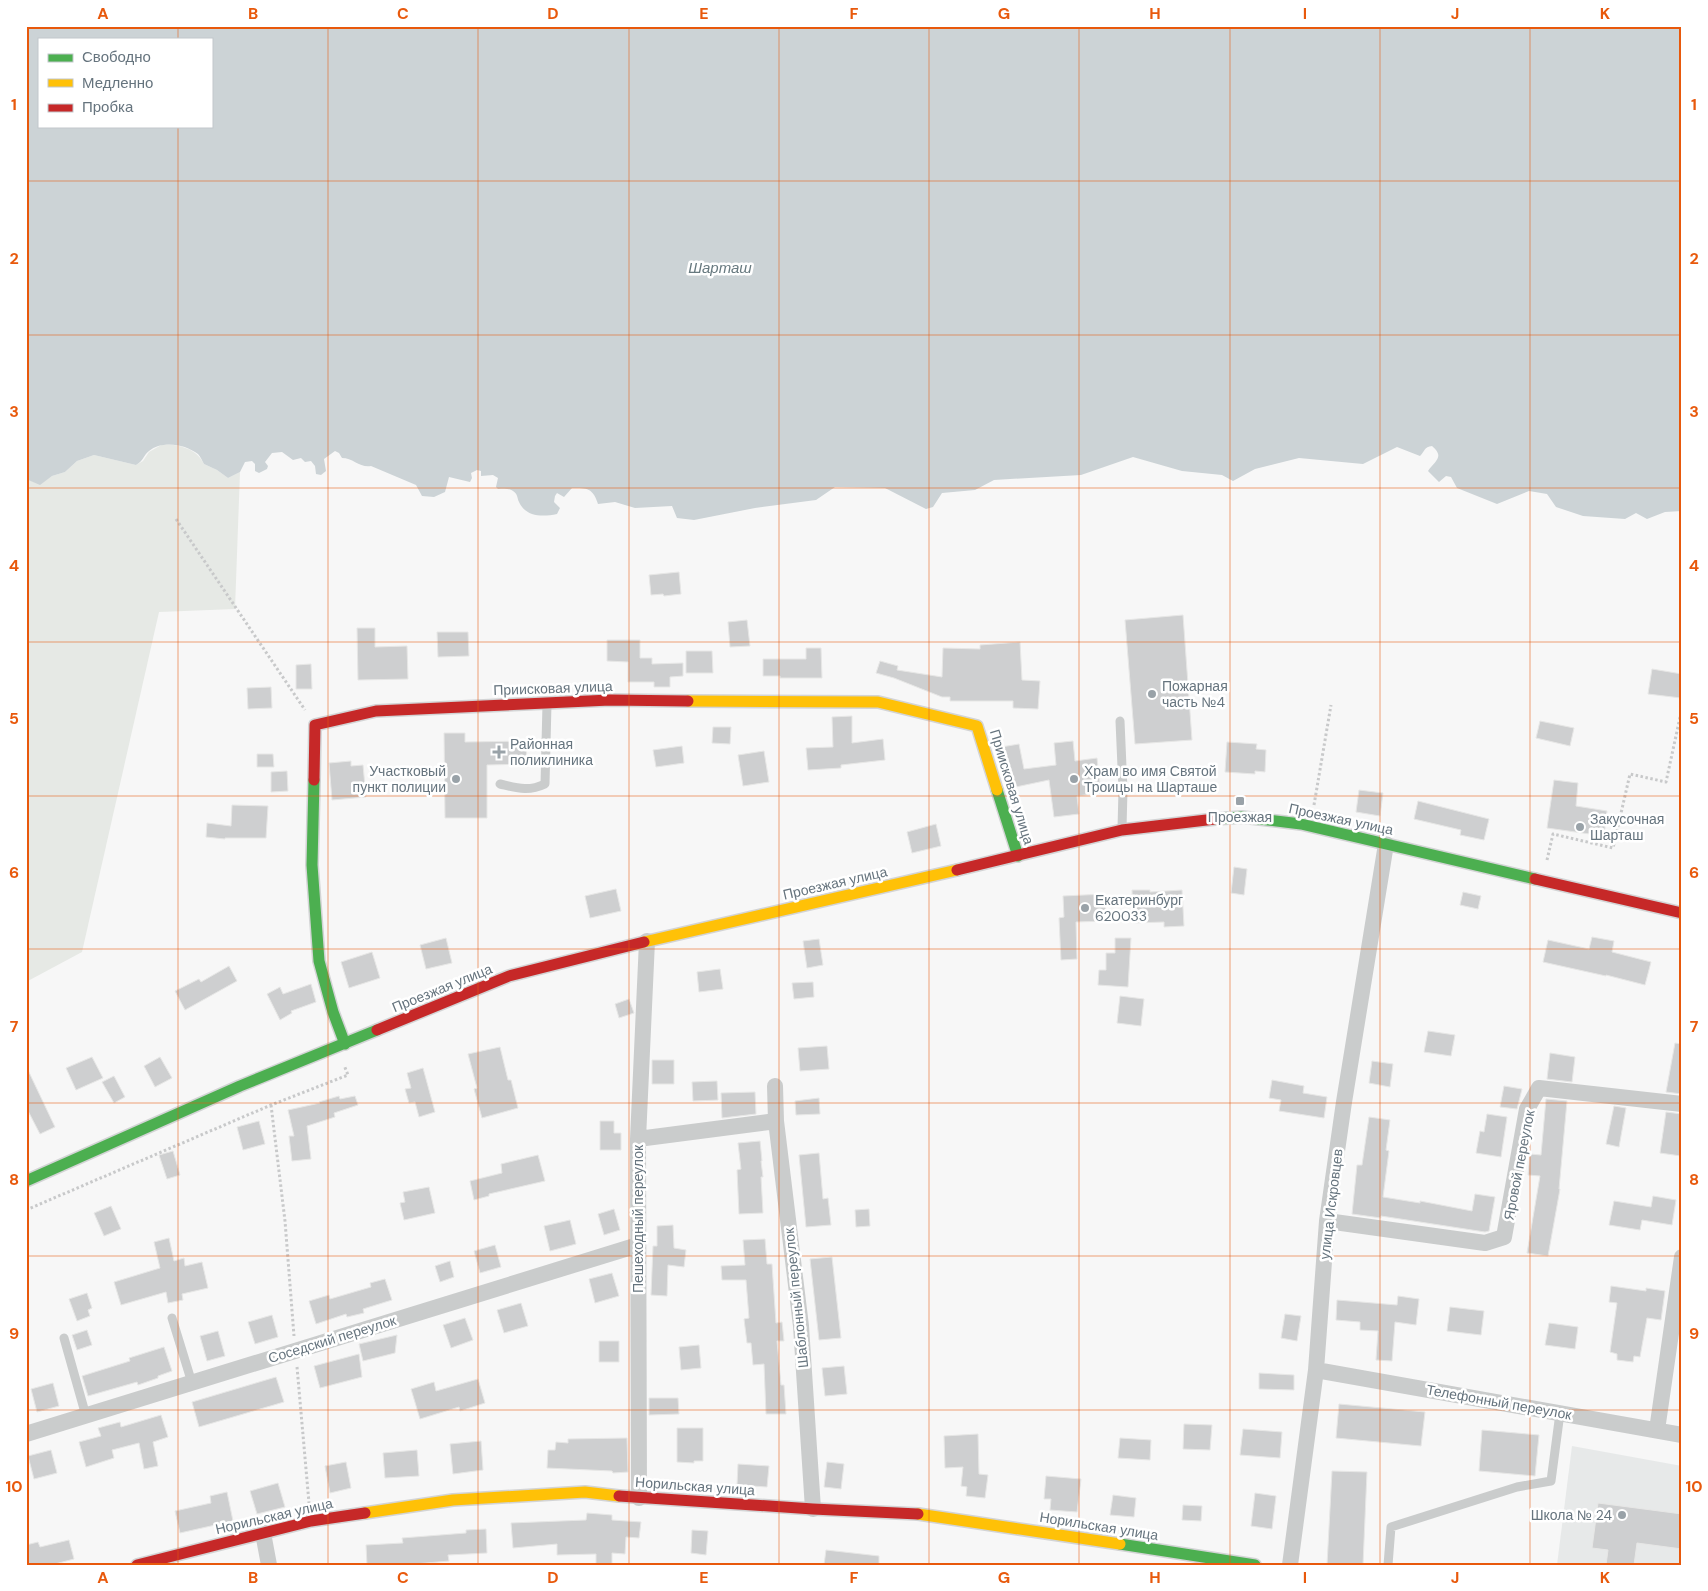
<svg xmlns="http://www.w3.org/2000/svg" width="1708" height="1591" font-family="'DM Sans',sans-serif">
  <style>
    .built { fill: #e7e9e9 }
    .green { fill: #e6e9e5 }
    .water { fill: #ccd3d6; fill-rule: evenodd }
    .building { fill: #cecfd0; stroke: #e7e7e6 }
    .lines { fill: none; stroke-linecap: round; stroke-linejoin: round }
    .fast-casing { stroke: #d3d4d5; stroke-width: 14 }
    .slow-casing { stroke: #d3d4d5; stroke-width: 14 }
    .jam-casing { stroke: #d3d4d5; stroke-width: 14 }
    .path { stroke: #c8c9ca; stroke-width: 3; stroke-dasharray: 2.5 2.5; stroke-linecap: butt }
    .lane { stroke: #cacccc; stroke-width: 9 }
    .street { stroke: #cacccc; stroke-width: 16 }
    .fast { stroke: #4caf50; stroke-width: 11 }
    .slow { stroke: #ffc107; stroke-width: 11 }
    .jam { stroke: #c62828; stroke-width: 11 }
    .grid { fill: none; stroke: #e8590c; stroke-width: 1; stroke-opacity: 0.55 }
    .poi-dot { fill: #99a2a8; stroke: #fff; stroke-width: 2 }
    .labels { text-anchor: middle; dominant-baseline: central; stroke-width: 5; stroke-linejoin: round; paint-order: stroke }
    .poi-label { font-size: 14px; fill: #66747e; stroke: #fff; text-anchor: start }
    .street-label { font-size: 14px; fill: #66747e; stroke: #fff }
    .water-label { font-size: 15px; font-style: italic; fill: #67797f; stroke: #fff }
    .neatline { fill: none; stroke: #e8590c; stroke-width: 2 }
    .grid-label { font-size: 16px; text-anchor: middle; font-weight: bold; fill: #e8590c }
  </style>
  <rect width="100%" height="100%" fill="#f7f7f7"/>
  <path class="built" d="M1572,1446L1682,1466V1565H1557Z"/>
  <path class="green" d="M163,444C180,445 196,448 204,464L217,470L228,478L240,472L235,609L159,612L82,952L26,982V479L40,484L52,476L65,472L77,461L94,455L136,465L143,461L149,452Z"/>
  <path class="water" d="M26,26H1682V511L1665,512L1647,519L1636,513L1625,519L1583,516L1556,507L1547,494L1529,491L1497,504L1457,488L1451,477L1446,476L1439,482L1428,471C1435,461 1445,457 1432,446C1424,447 1425,451 1420,456L1397,447L1363,464L1299,458L1255,469L1233,481L1222,475L1182,471L1133,457L1081,475L994,480L975,490L942,493L933,507L926,509L885,488L835,487L816,500L755,508L694,520L677,518L672,506L635,508L615,502L598,504C593,488 587,488 572,488L564,497L557,493L555,496L554,502L560,508L557,514C542,517 526,517 519,502C517,498 518,494 513,491C509,488 503,489 498,489L496,487L498,478L493,475L481,476V471L477,470L471,473L472,478L470,482L449,477L445,492L434,497L422,496L416,485L371,466C360,468 353,458 342,458L339,453L335,451L324,459L326,471L321,475L316,474L315,466L311,461L305,462L301,458L293,460L282,452L272,453L265,462L268,466L267,469L259,473L255,471V464L252,461L245,462L240,472L228,478L217,470L204,464C202,461 201,457 198,454C185,444 162,440 149,451C143,456 144,460 136,465L94,455L77,461L65,472L52,476L40,485L26,479ZM39,39H211V126H39Z"/>
  <path class="building" d="M679,572L681,594L664,596L663,594L651,595L649,575Z
    M1183,615L1192,740L1135,744L1125,620Z
    M747,620L750,646L730,647L728,622Z
    M357,628H375V647L407,646L408,679L358,680Z
    M437,632H468L469,656L438,657Z
    M607,640H640V658H652V664L683,663V676L670,677V687H654V682H628V662L607,661Z
    M1020,642L1022,680L1040,681L1038,709L1013,708V701H950V697H942L894,678L876,673L880,661L898,666L897,670L942,677L943,648L980,649V645Z
    M806,648H821L822,678H780V676H763V659H806Z
    M686,651H712L713,673H686Z
    M311,664L312,689H296V665Z
    M1652,669L1682,674L1681,698L1648,694Z
    M271,687L272,708L248,709L247,688Z
    M852,716V743L883,739L885,760L841,765V768L808,770L806,748L833,747L832,717Z
    M1540,721L1574,728L1570,746L1536,738Z
    M713,727H731L730,744L712,743Z
    M444,733H465V742L526,741L527,764L487,765V818H445Z
    M1073,741L1075,761L1097,758L1101,793L1077,796L1079,814L1054,817L1049,780L1011,788L1001,747L1019,744L1024,769L1056,765L1054,743Z
    M1227,742L1257,744L1256,749L1266,750L1265,772L1255,771V774L1225,772Z
    M682,746L684,763L656,767L653,750Z
    M764,751L769,782L743,786L738,755Z
    M257,754H273L274,767H257Z
    M351,761V766L363,765L366,797L332,800L329,763Z
    M287,771L288,791L271,792V772Z
    M1554,780L1578,783L1576,806L1607,811L1604,836L1547,828Z
    M1359,790L1383,793L1380,816L1356,812Z
    M1418,801L1489,819L1484,840L1460,835L1461,830L1414,819Z
    M232,805L268,806L266,838H225V839L206,837L207,823L231,826Z
    M936,824L941,846L912,853L907,832Z
    M1234,867L1247,869L1244,895L1231,893Z
    M616,889L621,911L590,918L585,896Z
    M1132,890H1150V892L1182,890L1184,926L1164,927V922L1133,923Z
    M1463,892L1481,896L1478,909L1460,905Z
    M1105,894L1106,921L1076,922L1077,959L1061,960L1059,918L1064,917L1063,896Z
    M1592,937L1614,941L1612,952L1651,962L1645,985L1606,975V976L1543,962L1548,940L1589,949Z
    M446,938L452,963L426,969L420,945Z
    M1115,938H1131L1128,987L1098,985L1099,970H1106V953H1115Z
    M819,939L823,965L807,968L803,941Z
    M372,952L380,978L349,988L341,962Z
    M229,966L237,981L185,1010L175,991L199,979L201,982Z
    M720,969L723,989L699,992L697,972Z
    M813,982L814,997L794,999L792,983Z
    M311,984L316,1002L291,1011L292,1013L280,1020L267,994L280,987L283,994Z
    M1120,996L1144,999L1141,1026L1117,1023Z
    M629,999L634,1013L619,1018L615,1004Z
    M1428,1031L1455,1035L1451,1056L1424,1052Z
    M1675,1043L1682,1044V1094L1666,1092Z
    M827,1046L829,1069L800,1071L798,1048Z
    M500,1047L508,1080H511L518,1108L482,1118L474,1089L477,1088L468,1054Z
    M1550,1053L1575,1057L1572,1082L1547,1079Z
    M92,1057L103,1078L76,1090L66,1068Z
    M160,1057L172,1078L155,1087L144,1066Z
    M652,1060H674V1084H652Z
    M1372,1061L1393,1064L1390,1087L1369,1083Z
    M26,1066L55,1127L40,1134L26,1107Z
    M423,1068L435,1112L419,1117L415,1102L409,1103L405,1089L411,1088L407,1073Z
    M114,1076L125,1097L114,1103L102,1082Z
    M1272,1080L1304,1086L1303,1093L1327,1097L1324,1118L1279,1111L1281,1100L1269,1098Z
    M717,1081L718,1100L693,1101L692,1082Z
    M1504,1086L1522,1089L1517,1109L1500,1107Z
    M755,1092L756,1114L722,1118L721,1093Z
    M339,1096L340,1099L355,1096L358,1105L334,1113L335,1117L307,1126L311,1159L292,1161L289,1136H294L288,1110L320,1103L319,1102Z
    M819,1098L820,1114L796,1115L795,1101Z
    M1546,1099L1567,1101L1559,1189H1560L1548,1256L1527,1253L1540,1176L1528,1175L1530,1154L1541,1155Z
    M1614,1106L1626,1108L1619,1147L1606,1144Z
    M1666,1112L1682,1114L1681,1156L1660,1153Z
    M1487,1114L1507,1117L1501,1157L1476,1153L1480,1131L1484,1132Z
    M1369,1117L1390,1120L1386,1150L1389,1151L1383,1197L1420,1203V1201L1472,1211L1475,1194L1495,1197L1489,1231L1485,1232L1381,1216V1218L1352,1214L1357,1165H1362Z
    M259,1121L265,1144L243,1150L237,1127Z
    M600,1121H614V1133H621V1150H600Z
    M760,1141L762,1161H761L763,1177H761L763,1213L739,1214L737,1170L741,1169L738,1143Z
    M173,1151L180,1175L167,1179L159,1155Z
    M819,1153L823,1199L828,1198L831,1225L806,1227L799,1155Z
    M538,1155L545,1181L489,1194V1196L474,1200L470,1181L502,1173L501,1164Z
    M429,1187L435,1213L404,1220L400,1203L405,1202L403,1192Z
    M1653,1196L1676,1200L1672,1225L1642,1220L1640,1230L1609,1225L1614,1201L1651,1207Z
    M111,1206L121,1229L104,1236L94,1213Z
    M614,1209L620,1230L604,1235L598,1214Z
    M869,1209L870,1226L856,1227L855,1210Z
    M570,1220L576,1244L550,1251L544,1226Z
    M673,1225L674,1248L686,1250L684,1267L668,1265L667,1296L651,1295L653,1246H657V1226Z
    M169,1238L174,1261L184,1258L185,1266L202,1262L208,1288L182,1294L183,1300L168,1303L166,1292L121,1305L114,1282L160,1268L154,1242Z
    M765,1239L767,1264H772L776,1323L782,1322L784,1341H777L781,1385H784L786,1414H766L764,1364L753,1365L751,1343H747L744,1319L749,1318L746,1280H722L721,1266L745,1265L743,1240Z
    M495,1245L501,1267L480,1273L474,1251Z
    M832,1257L841,1338L819,1340L810,1259Z
    M450,1261L454,1277L440,1282L435,1266Z
    M612,1273L619,1296L595,1303L589,1279Z
    M385,1279L392,1300L363,1309L364,1313L347,1317L346,1314L316,1324L309,1301L329,1295L330,1299L371,1287L370,1283Z
    M1611,1286L1646,1291V1288L1665,1291L1661,1320L1647,1318L1640,1357L1634,1356L1633,1362L1617,1360V1354L1610,1352L1617,1303L1609,1302Z
    M87,1293L92,1308L88,1310L90,1316L77,1321L69,1299Z
    M1398,1296L1419,1299L1416,1325L1395,1322L1392,1361L1376,1360L1378,1331L1360,1330V1322L1336,1320L1337,1300L1397,1305Z
    M521,1303L528,1326L504,1333L497,1310Z
    M1450,1307L1484,1311L1481,1335L1447,1331Z
    M1285,1314L1301,1316L1297,1341L1281,1338Z
    M272,1315L278,1337L255,1344L248,1322Z
    M465,1318L473,1340L451,1348L443,1325Z
    M1549,1323L1578,1327L1575,1349L1545,1345Z
    M87,1330L92,1345L77,1350L72,1335Z
    M218,1331L225,1356L207,1361L200,1336Z
    M397,1335L395,1353L363,1361L359,1344Z
    M599,1341H619V1362H599Z
    M699,1345L701,1368L681,1370L679,1347Z
    M164,1347L172,1371L158,1376V1378L138,1385L137,1382L88,1396L82,1376L130,1361L129,1358Z
    M359,1354L362,1377L320,1388L314,1366Z
    M844,1366L847,1394L825,1396L822,1368Z
    M1259,1373L1294,1375V1390L1259,1389Z
    M276,1377L284,1402L199,1427L192,1402Z
    M478,1379L485,1403L460,1411L459,1407L420,1419L411,1389L434,1382L436,1391Z
    M53,1383L59,1406L37,1412L31,1389Z
    M649,1398H678L679,1414L649,1415Z
    M1339,1404L1425,1412L1421,1446L1336,1438Z
    M161,1415L168,1437L153,1442L158,1466L144,1469L139,1443L112,1450L114,1458L86,1467L79,1442L101,1436L98,1428L120,1422L121,1427Z
    M1184,1424L1212,1425L1210,1450L1183,1449Z
    M677,1428H703V1461H694V1463L677,1462Z
    M1243,1429L1282,1432L1280,1458L1240,1455Z
    M1482,1430L1539,1435L1535,1476L1479,1471Z
    M978,1434L979,1474L988,1475L985,1498L966,1496L967,1487L961,1486L963,1467L945,1468L944,1436Z
    M627,1438L628,1472L613,1473L612,1471L547,1468L548,1450H555L556,1442L568,1443V1439Z
    M1120,1438L1151,1440L1150,1460L1118,1458Z
    M481,1441L483,1470L453,1474L450,1444Z
    M51,1450L57,1473L34,1479L28,1456Z
    M417,1450L419,1476L385,1478L383,1453Z
    M346,1462L351,1488L330,1493L325,1466Z
    M827,1462L844,1464L841,1489L824,1487Z
    M738,1464L769,1466L767,1487L737,1485Z
    M1332,1471L1367,1472L1363,1565H1327Z
    M1046,1476L1081,1479L1077,1512L1050,1510L1051,1499H1044Z
    M278,1483L285,1507L257,1514L250,1491Z
    M227,1492L233,1521L180,1533L175,1511L211,1503L210,1496Z
    M1255,1493L1276,1496L1272,1529L1251,1526Z
    M1113,1495L1136,1498L1134,1517L1110,1515Z
    M1598,1503L1682,1514V1549L1637,1543L1634,1565H1606L1608,1550L1592,1548Z
    M1183,1505L1202,1506L1201,1521L1182,1520Z
    M587,1513L612,1515V1520L641,1522L639,1538L626,1537L625,1554L612,1553V1565H596V1554L557,1555V1544L513,1548L511,1523L586,1520Z
    M486,1529L487,1553L448,1555L449,1561L403,1565H367L366,1545L403,1543L402,1538L466,1533V1530Z
    M692,1530L708,1531L706,1555L691,1553Z
    M69,1540L74,1559L51,1565H26V1545L38,1542L40,1547Z
    M826,1550L879,1556V1565H824Z"/>
  <g class="lines">
    <g class="fast-casing">
      <path id="fast" d="M314,780L312,865L319,961L333,1012L345,1044
        M997,790L1018,856
        M1215,819L1242,817L1301,824L1535,879
        M26,1181L240,1086L377,1030
        M1120,1544L1255,1565"/>
    </g>
    <g class="slow-casing">
      <path id="slow" d="M688,701L878,702L977,726L997,790
        M644,942L957,870
        M365,1513L453,1500L585,1492L619,1496
        M918,1514L1120,1544"/>
    </g>
    <g class="jam-casing">
      <path id="jam" d="M314,780L315,725L376,711L610,700L688,701
        M957,870L1122,830L1215,819
        M1535,879L1682,913
        M377,1030L509,976L644,942
        M619,1496L813,1509L918,1514
        M137,1565L311,1521L365,1513"/>
    </g>
    <path class="path" d="M176,519L305,710
      M1314,805L1331,705
      M1547,860L1553,834L1613,848L1630,774L1666,782L1682,708
      M271,1105L285,1221L294,1336
      M26,1210L271,1105L348,1075L344,1065
      M297,1367L309,1503"/>
    <path class="lane" d="M1120,721L1123,790L1122,828
      M500,784C517,788 528,792 545,784L547,704
      M172,1318L192,1383
      M64,1338L86,1416
      M1388,1565L1391,1527L1517,1487L1551,1481L1560,1413"/>
    <path class="street" d="M775,1086L776,1121L801,1326L813,1509
      M638,1139L776,1121
      M1327,1221L1485,1243L1504,1237L1527,1109L1539,1088L1682,1104
      M1316,1370L1682,1435
      M1657,1430L1682,1257
      M26,1434L638,1245
      M639,1498L638,1139L647,941
      M263,1533L269,1565
      M1290,1565L1316,1370L1327,1221L1344,1102L1386,844"/>
    <use href="#fast" class="fast"/>
    <use href="#slow" class="slow"/>
    <use href="#jam" class="jam"/>
  </g>
  <path class="grid" d="M178,26V39M328,26V1565M478,26V1565M629,26V1565M779,26V1565M929,26V1565M1079,26V1565M1230,26V1565M1380,26V1565M1530,26V1565M178,126V1565M26,181H1682M26,335H1682M26,488H1682M26,642H1682M26,796H1682M26,949H1682M26,1103H1682M26,1256H1682M26,1410H1682"/>
  <g class="poi-dot">
    <circle cx="1152" cy="694" r="5"/>
    <path d="M496.5 744.5h5v5h5v5h-5v5h-5v-5h-5v-5h5z"/>
    <circle cx="456" cy="779" r="5"/>
    <circle cx="1074" cy="779" r="5"/>
    <rect x="1235" y="796" width="10" height="10" rx="2.5"/>
    <circle cx="1580" cy="827" r="5"/>
    <circle cx="1085" cy="908" r="5"/>
    <circle cx="1622" cy="1515" r="5"/>
  </g>
  <g class="labels">
    <g class="poi-label">
      <text x="1162" y="686">Пожарная<tspan x="1162" dy="16">часть №4</tspan></text>
      <text x="510" y="744">Районная<tspan x="510" dy="16">поликлиника</tspan></text>
      <text x="446" y="771" text-anchor="end">Участковый<tspan x="446" dy="16">пункт полиции</tspan></text>
      <text x="1084" y="771">Храм во имя Святой<tspan x="1084" dy="16">Троицы на Шарташе</tspan></text>
      <text x="1240" y="817" text-anchor="middle">Проезжая</text>
      <text x="1590" y="819">Закусочная<tspan x="1590" dy="16">Шарташ</tspan></text>
      <text x="1095" y="900">Екатеринбург<tspan x="1095" dy="16">620033</tspan></text>
      <text x="1612" y="1515" text-anchor="end">Школа № 24</text>
    </g>
    <g class="street-label">
      <text transform="translate(553 688) rotate(-2)">Приисковая улица</text>
      <text transform="translate(1012 787) rotate(73)">Приисковая улица</text>
      <text transform="translate(1341 819) rotate(12)">Проезжая улица</text>
      <text transform="translate(835 883) rotate(-13)">Проезжая улица</text>
      <text transform="translate(442 988) rotate(-22)">Проезжая улица</text>
      <text transform="translate(1519 1165) rotate(-79)">Яровой переулок</text>
      <text transform="translate(1331 1204) rotate(-83)">улица Искровцев</text>
      <text transform="translate(638 1219) rotate(-90)">Пешеходный переулок</text>
      <text transform="translate(796 1298) rotate(-96)">Шаблонный переулок</text>
      <text transform="translate(332 1339) rotate(-17)">Соседский переулок</text>
      <text transform="translate(1499 1402) rotate(10)">Телефонный переулок</text>
      <text transform="translate(695 1486) rotate(4)">Норильская улица</text>
      <text transform="translate(274 1516) rotate(-13)">Норильская улица</text>
      <text transform="translate(1099 1526) rotate(9)">Норильская улица</text>
    </g>
    <g class="water-label">
      <text x="720" y="268">Шарташ</text>
    </g>
  </g>
  <rect width="1708" height="1591" fill="none" stroke="#ffffff" stroke-width="55"/>
  <rect x="38" y="38" width="175" height="90" fill="#ffffff" stroke="#c2c7cb"/>
  <rect x="48" y="54" width="25" height="8" fill="#4caf50" stroke="#c2c7cb"/>
  <text x="82" y="62" font-size="15" fill="#66747e">Свободно</text>
  <rect x="48" y="79" width="25" height="8" fill="#ffc107" stroke="#c2c7cb"/>
  <text x="82" y="88" font-size="15" fill="#66747e">Медленно</text>
  <rect x="48" y="104" width="25" height="8" fill="#c62828" stroke="#c2c7cb"/>
  <text x="82" y="112" font-size="15" fill="#66747e">Пробка</text>
  <rect x="28" y="28" width="1652" height="1536" class="neatline"/>
  <g class="grid-label">
    <text x="103" y="19">A</text>
    <text x="253" y="19">B</text>
    <text x="403" y="19">C</text>
    <text x="553" y="19">D</text>
    <text x="704" y="19">E</text>
    <text x="854" y="19">F</text>
    <text x="1004" y="19">G</text>
    <text x="1155" y="19">H</text>
    <text x="1305" y="19">I</text>
    <text x="1455" y="19">J</text>
    <text x="1605" y="19">K</text>
    <text x="14" y="110">1</text>
    <text x="1694" y="110">1</text>
    <text x="14" y="264">2</text>
    <text x="1694" y="264">2</text>
    <text x="14" y="417">3</text>
    <text x="1694" y="417">3</text>
    <text x="14" y="571">4</text>
    <text x="1694" y="571">4</text>
    <text x="14" y="724">5</text>
    <text x="1694" y="724">5</text>
    <text x="14" y="878">6</text>
    <text x="1694" y="878">6</text>
    <text x="14" y="1032">7</text>
    <text x="1694" y="1032">7</text>
    <text x="14" y="1185">8</text>
    <text x="1694" y="1185">8</text>
    <text x="14" y="1339">9</text>
    <text x="1694" y="1339">9</text>
    <text x="14" y="1492">10</text>
    <text x="1694" y="1492">10</text>
    <text x="103" y="1583">A</text>
    <text x="253" y="1583">B</text>
    <text x="403" y="1583">C</text>
    <text x="553" y="1583">D</text>
    <text x="704" y="1583">E</text>
    <text x="854" y="1583">F</text>
    <text x="1004" y="1583">G</text>
    <text x="1155" y="1583">H</text>
    <text x="1305" y="1583">I</text>
    <text x="1455" y="1583">J</text>
    <text x="1605" y="1583">K</text>
  </g>
</svg>
